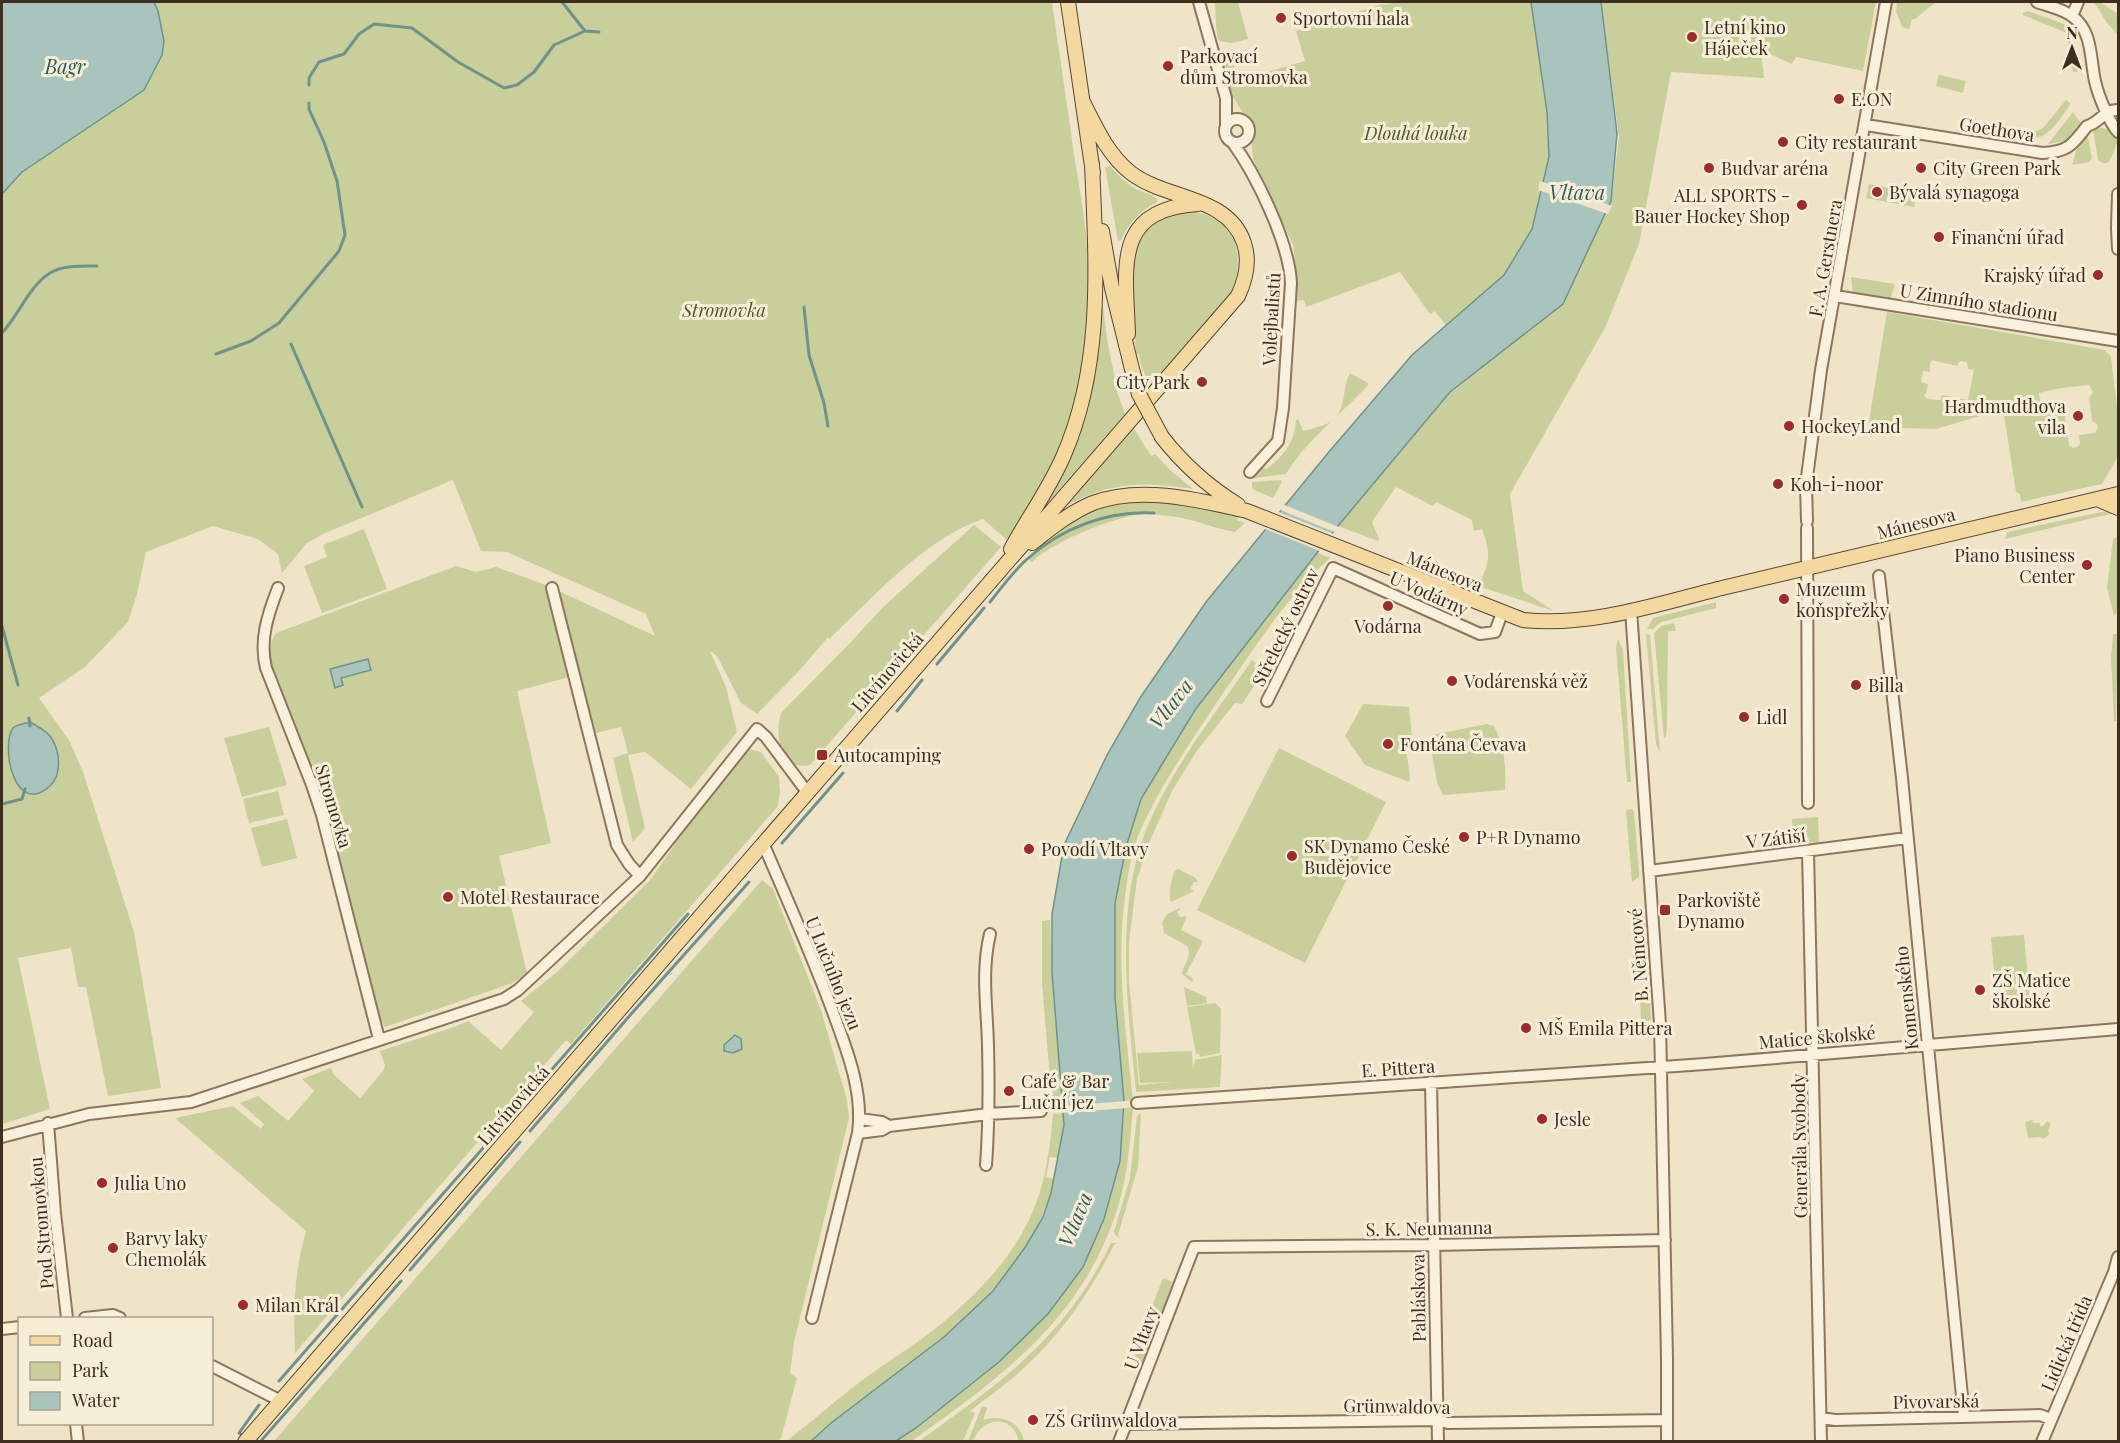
<svg xmlns="http://www.w3.org/2000/svg" width="2120" height="1443" font-family="'Playfair Display',serif">
  <style>
    .green { fill: #c9cf9b; fill-rule: evenodd }
    .water { fill: #a9c4bc; stroke: #6f938a; stroke-width: 1.5 }
    .pier { fill: #f0e4c8 }
    .lines { fill: none; stroke-linecap: round; stroke-linejoin: round }
    .stream { stroke: #6f938a; stroke-width: 3 }
    .minor-casing { stroke: #8d765c; stroke-width: 14 }
    .major-casing { stroke: #5b4430; stroke-width: 16 }
    .minor { stroke: #faf1dc; stroke-width: 10 }
    .major { stroke: #f3d9a0; stroke-width: 14 }
    .major-bridge-casing { stroke: #5b4430; stroke-width: 16; stroke-linecap: butt }
    .major-bridge { stroke: #f3d9a0; stroke-width: 14 }
    .poi-dot { fill: #9e2a2b; stroke: #f7eed8; stroke-width: 2 }
    .labels { text-anchor: middle; dominant-baseline: central; stroke-width: 6; stroke-linejoin: round; paint-order: stroke }
    .poi-label { font-size: 18px; fill: #3d2e20; stroke: #f7eed8; text-anchor: start }
    .street-label { font-size: 18px; fill: #3d2e20; stroke: #f7eed8 }
    .park-label { font-size: 18px; font-style: italic; fill: #4d5a26; stroke: #f7eed8 }
    .water-label { font-size: 20px; font-style: italic; fill: #2f5d5a; stroke: #f7eed8 }
  </style>
  <rect width="100%" height="100%" fill="#f0e4c8"/>
  <path class="green" d="M2,2H1052C1059,52 1067,103 1074,154C1082,203 1091,254 1089,303C1087,346 1073,424 1055,462C1041,489 1025,515 1007,540L983,519C925,538 873,598 829,639L828,637L799,671L757,714L741,703L717,656L710,651L726,687L737,732L691,789L645,752L628,755L645,828L633,842L613,758L628,753L621,727L592,734L577,675L517,691L551,843L499,856L527,973L513,983L385,1027L376,1011L327,815L269,663C269,650 269,643 276,633L456,566L476,572L496,567L546,585L655,636L646,614L507,552L481,551L453,480L323,534L307,543L282,573L278,554L258,539L213,526L146,552L137,594L128,622L85,667L39,698L69,740L83,772L134,932L161,1088L108,1096L86,987H78L71,948L18,958L50,1109L2,1124Z
    M1215,2H1238L1248,39L1232,43L1219,41C1215,34 1216,12 1215,2Z
    M1396,2H1531L1547,112L1549,157L1532,229L1504,275L1446,326L1435,311L1430,314L1400,272L1306,307L1304,300L1296,301V270L1293,245L1253,159L1250,125L1232,95L1224,66L1227,62L1232,60L1239,82L1243,79L1305,61L1296,31L1298,30L1383,4L1384,5Z
    M1601,2H1876L1863,71L1796,57L1792,64L1761,50L1764,78L1671,72L1639,244L1606,326L1510,494L1523,591L1554,611L1478,586C1490,563 1491,553 1482,529L1474,531L1472,520L1436,502L1433,506L1396,487L1372,522L1379,539L1378,541L1338,526L1450,392L1563,304L1611,201L1619,137Z
    M1897,2H1936L1915,19H1912L1909,29L1902,27L1896,11Z
    M2094,2H2100L2118,14V35L2107,23Z
    M2028,11L2064,24L2072,30L2079,67L2077,72H2073L2067,33L2023,15V13Z
    M1939,75L1966,81L1963,93L1936,86Z
    M2066,100L2070,103V105C2062,116 2049,138 2034,138C2028,138 2021,136 2014,134L2016,127L2037,131L2043,128Z
    M2073,112L2081,123L2066,141L2048,144Z
    M2100,128L2109,129L2118,138C2118,142 2112,158 2109,161C2107,164 2103,163 2100,162L2098,159L2093,130Z
    M2087,133L2092,158L2089,162L2072,165L2078,145Z
    M1110,166C1118,175 1126,183 1136,189C1143,192 1153,194 1158,200L1156,203C1139,211 1129,223 1121,240L1118,241L1105,167Z
    M1869,184L1917,193L1914,207L1866,198Z
    M1191,210C1198,213 1207,214 1214,218C1244,235 1242,273 1228,299L1151,387L1141,366L1139,354H1136L1131,281L1136,241L1161,215Z
    M1851,277L1895,284L1890,300L1853,294Z
    M1101,293L1108,345L1115,378L1113,380L1125,414L1038,514L1060,477Z
    M1887,312L2105,350L2111,357L2118,415V456L2102,484L2021,502L2020,494L2016,492L2003,409L1936,429L1868,427ZM1932,360L1957,366L1960,361L1967,362L1968,369L1974,370L1968,400L1942,395L1940,400L1927,399L1924,395L1926,393L1928,384L1921,382L1923,371L1930,372V364ZM2089,385L2093,392L2089,398L2092,421L2097,424L2098,428L2095,433L2079,435L2080,444L2077,447L2073,448L2069,445L2067,431H2064L2063,426L2066,425L2064,410H2041L2039,393L2061,388Z
    M1350,373C1356,378 1362,378 1369,384C1342,414 1307,439 1286,474L1254,478L1263,467L1266,469C1284,456 1295,442 1296,420L1298,419L1303,431C1327,425 1340,423 1344,396C1345,388 1346,380 1350,373Z
    M1133,427L1151,456L1155,454L1170,470L1193,489C1143,482 1110,481 1065,507V505Z
    M1281,480L1282,482L1273,498L1252,489V482Z
    M1156,499L1223,511L1238,517L1237,520L1245,523L1235,532C1215,529 1197,520 1177,517C1167,516 1155,514 1145,514C1115,516 1054,541 1032,562L1027,558C1051,535 1076,513 1109,503C1123,499 1141,500 1156,499Z
    M2111,510L2118,512L2005,539L2007,533L2012,531Z
    M974,525L1001,547L810,765C780,772 774,734 781,713L850,643L882,608Z
    M364,529L387,589L322,613L304,566L327,557L323,545Z
    M2118,537V612L2114,616L2107,588L2113,539Z
    M1318,553L1330,558C1287,596 1256,646 1223,693C1193,739 1161,783 1139,834C1132,849 1130,866 1127,882C1115,955 1125,1027 1133,1100L1124,1101L1115,996V903L1126,847L1141,799L1195,710Z
    M1716,602V608L1661,622L1653,629H1647L1653,618Z
    M1674,623L1676,631H1668L1667,723L1666,737L1664,738L1654,633L1661,626Z
    M1646,634L1650,635L1660,752L1656,744Z
    M2113,634H2118L2116,721H2114L2111,657Z
    M1618,639L1623,650L1631,782H1627L1616,647Z
    M1252,660L1264,671L1242,704L1235,703L1196,752L1172,791L1149,843L1137,879L1129,942V981L1139,1085L1174,1082L1140,1083L1137,1053L1192,1051L1193,1069L1195,1060L1222,1055L1220,1087L1136,1092C1128,1009 1114,911 1146,830C1171,769 1215,714 1252,660Z
    M1363,704L1409,707L1412,737L1405,739L1410,778L1409,782L1365,765L1345,736Z
    M1487,724L1494,726C1505,748 1506,766 1505,790L1443,795L1437,783L1431,748L1425,749L1424,743L1432,735Z
    M269,727L287,785L242,797L224,738Z
    M1279,748L1386,802L1305,963L1197,910Z
    M749,749L761,752L779,777L780,793L778,806L571,1044L566,1040L295,1353C293,1309 294,1274 306,1231L175,1118L233,1106L261,1129L264,1124L240,1103L258,1096L288,1121L314,1091L302,1079L331,1068L334,1075L360,1098L383,1071L385,1065L380,1051L457,1026L468,1021L501,1050L534,1012L521,1001L556,973L651,879L690,822Z
    M278,791L284,815L249,823L243,799Z
    M1632,809L1634,812L1639,871V877L1632,882L1626,810Z
    M1818,817L1819,842L1793,843L1792,819Z
    M287,819L297,858L262,867L251,828Z
    M1178,869L1196,878L1198,882H1194L1190,889L1194,891L1192,892L1171,902C1168,894 1171,880 1175,871Z
    M762,880L773,889L821,1010L847,1100L849,1118L794,1342L790,1373L797,1378L781,1438L778,1441L273,1442Z
    M1180,908L1181,909L1177,912L1180,917L1187,916L1181,930L1203,941L1186,974L1193,979L1192,982L1182,974C1183,964 1193,956 1187,946L1164,933L1162,922L1167,914Z
    M1636,910H1642L1644,913L1649,980L1646,983H1641Z
    M1050,920L1053,994L1063,1101L1052,1102L1042,984V921Z
    M2024,935L2030,1001L1997,1004L1991,937Z
    M1184,987L1206,997L1207,1003L1187,1006Z
    M1640,997L1650,999L1651,1020L1641,1022Z
    M1215,1003L1221,1009L1220,1053L1200,1057L1199,1054H1196L1187,1007Z
    M1133,1107C1130,1145 1127,1183 1114,1219C1077,1324 998,1379 912,1441L896,1442L916,1428L999,1362L1048,1314L1083,1267L1120,1161L1124,1108Z
    M1064,1113V1125L1059,1158L1050,1157L1046,1177L1054,1179C1032,1277 943,1338 868,1396C848,1411 827,1424 810,1441L785,1442C811,1423 834,1401 860,1382C882,1365 905,1351 927,1335C969,1303 1012,1261 1033,1211C1046,1180 1050,1147 1053,1114Z
    M1141,1113L1138,1167L1118,1235L1120,1238L1115,1235L1114,1232L1130,1178L1137,1116Z
    M2032,1120L2033,1123H2040V1126H2043L2047,1121L2051,1124L2048,1130L2049,1135L2043,1139L2040,1137L2028,1138L2025,1122Z
    M1111,1243H1117L1114,1245C1091,1291 1062,1333 1024,1368C1007,1384 988,1397 970,1411L975,1413L963,1441H919C1001,1382 1065,1338 1111,1243Z
    M1163,1278L1173,1282L1160,1318L1149,1314Z
    M1149,1319L1158,1322L1142,1364L1133,1361Z
    M982,1406L987,1408L983,1420C1001,1414 1020,1421 1024,1441H1019C1012,1414 983,1416 973,1441H968Z"/>
  <path class="water" d="M2,2H154L158,11L164,41L162,55L144,90L22,172L2,194Z
    M1531,2H1601L1617,133L1611,201L1563,304L1450,392L1338,526L1195,710L1141,799L1126,847L1115,903V997L1124,1101L1120,1161L1104,1219L1083,1267L1048,1314L999,1362L916,1428L896,1441L810,1442L831,1423L944,1337L993,1291L1026,1246L1043,1217L1051,1193L1064,1125L1052,972V914L1064,845L1107,755L1140,698L1206,602L1328,453L1412,355L1504,275L1532,229L1549,157L1547,112Z
    M368,659L371,670L341,678L343,685L335,688L330,669Z
    M30,722C38,727 48,731 52,739C60,752 62,775 50,786C15,818 0,747 13,728C18,724 24,724 30,722Z
    M735,1035L741,1039L742,1049L733,1053L724,1051V1045Z"/>
  <path class="pier" d="M1540,181L1612,206L1608,214L1538,190Z
    M1282,504L1339,527L1341,528L1337,533L1278,509Z
    M1276,511L1336,535L1322,552L1263,528Z
    M1127,1101V1108L1061,1113V1106Z"/>
  <g class="lines">
    <path class="stream" d="M585,31L599,32
      M309,85V78L319,62L344,54L359,34L374,24L412,28L458,62L504,88L517,85L534,72L554,45L585,31L562,2
      M804,307L809,355L824,403L828,426
      M2,333C18,316 30,285 50,273C63,265 82,266 97,266
      M291,344L362,507
      M216,354L251,341L279,323L339,251L345,235L337,181L324,142L309,109V103
      M990,602C1001,588 1013,572 1026,560C1061,528 1108,510 1154,513
      M2,626L18,685
      M937,664L984,608
      M897,711L922,680
      M29,718L30,726
      M2,804L22,799L25,789
      M782,843L843,773
      M530,1131L632,1013L749,882
      M410,1270L520,1142
      M279,1381L688,914
      M242,1435L239,1433L259,1405
      M260,1442L401,1281"/>
    <g class="minor-casing">
      <path id="minor" d="M1199,2L1226,98V125
        M2037,2C2048,6 2063,9 2072,16C2093,31 2090,59 2095,81C2098,95 2109,122 2118,132
        M2072,16L2078,2
        M1225 131a12 12 0 1 1 24 0a12 12 0 1 1-24 0Z
        M1866,125L2042,153C2067,152 2072,146 2087,126C2100,123 2104,109 2118,110
        M1233,143C1256,175 1289,242 1291,283L1283,408L1278,441L1250,472
        M2118,194L2117,228L2118,249
        M1835,296L2118,341
        M1807,521L1806,485L1821,370L1886,2
        M1807,528L1808,803
        M1879,576L1902,778L1964,1417
        M278,588C268,614 259,640 266,668L312,785L322,815L379,1039
        M552,588L617,845L629,864L640,876
        M1631,610L1660,1024L1667,1358V1442
        M1267,701L1333,568L1480,634L1495,632L1502,613
        M763,843C786,897 810,950 830,1004C845,1045 864,1090 858,1133L812,1318
        M1808,851L1821,1442
        M1649,871L1907,838
        M1431,1082L1438,1442
        M1137,1103L1705,1064L2118,1029
        M860,1119L882,1122L889,1126
        M48,1123L55,1213L67,1318
        M858,1133L882,1130L889,1126L988,1114L1041,1111
        M2,1137L89,1114L191,1102L504,999L518,990L640,876L757,729L766,737L807,792
        M986,1165C989,1125 989,1085 988,1045C987,1007 981,971 990,934
        M85,1318L113,1315L120,1318
        M2,1329L20,1327
        M212,1366L281,1401
        M1821,1418L1835,1420L2040,1415L2051,1419
        M76,1424L78,1442
        M1126,1424L1437,1420L1448,1423L1667,1420
        M1119,1442L1194,1247L1434,1245L1665,1240
        M2042,1442L2114,1272L2118,1257"/>
    </g>
    <g class="major-casing">
      <path id="major" d="M1068,2L1093,173
        M1102,231L1112,288L1132,369
        M1128,334C1126,268 1112,209 1198,204
        M1162,437C1183,464 1209,487 1238,505
        M2097,499L2118,508
        M1032,543C1051,528 1071,512 1093,503C1141,485 1199,500 1247,511L1523,620C1589,627 1655,605 1718,589
        M1011,549C1028,518 1049,489 1063,457C1104,364 1096,263 1092,164
        M1722,588L2118,494
        M245,1442L1238,296C1246,279 1250,261 1244,243C1228,195 1166,200 1131,173C1108,155 1096,128 1083,102"/>
    </g>
    <use href="#minor" class="minor"/>
    <use href="#major" class="major"/>
    <g class="major-bridge-casing">
      <path id="major-bridge" d="M1132,369L1139,394L1162,437"/>
    </g>
    <use href="#major-bridge" class="major-bridge"/>
  </g>
  <g class="poi-dot">
    <circle cx="1281" cy="18" r="6"/>
    <circle cx="1692" cy="37" r="6"/>
    <circle cx="1168" cy="66" r="6"/>
    <circle cx="1839" cy="99" r="6"/>
    <circle cx="1783" cy="142" r="6"/>
    <circle cx="1709" cy="168" r="6"/>
    <circle cx="1921" cy="168" r="6"/>
    <circle cx="1877" cy="192" r="6"/>
    <circle cx="1802" cy="205" r="6"/>
    <circle cx="1939" cy="237" r="6"/>
    <circle cx="2098" cy="275" r="6"/>
    <circle cx="1202" cy="382" r="6"/>
    <circle cx="2078" cy="416" r="6"/>
    <circle cx="1789" cy="426" r="6"/>
    <circle cx="1778" cy="484" r="6"/>
    <circle cx="2087" cy="565" r="6"/>
    <circle cx="1784" cy="599" r="6"/>
    <circle cx="1388" cy="606" r="6"/>
    <circle cx="1452" cy="681" r="6"/>
    <circle cx="1856" cy="685" r="6"/>
    <circle cx="1744" cy="717" r="6"/>
    <circle cx="1388" cy="744" r="6"/>
    <rect x="816" y="749" width="12" height="12" rx="3"/>
    <circle cx="1464" cy="837" r="6"/>
    <circle cx="1029" cy="849" r="6"/>
    <circle cx="1292" cy="856" r="6"/>
    <circle cx="448" cy="897" r="6"/>
    <rect x="1659" y="904" width="12" height="12" rx="3"/>
    <circle cx="1980" cy="990" r="6"/>
    <circle cx="1526" cy="1028" r="6"/>
    <circle cx="1009" cy="1091" r="6"/>
    <circle cx="1542" cy="1119" r="6"/>
    <circle cx="102" cy="1183" r="6"/>
    <circle cx="113" cy="1248" r="6"/>
    <circle cx="243" cy="1305" r="6"/>
    <circle cx="1033" cy="1420" r="6"/>
  </g>
  <g class="labels">
    <g class="poi-label">
      <text x="1293" y="18">Sportovní hala</text>
      <text x="1704" y="27">Letní kino<tspan x="1704" dy="21">Háječek</tspan></text>
      <text x="1180" y="56">Parkovací<tspan x="1180" dy="21">dům Stromovka</tspan></text>
      <text x="1851" y="99">E.ON</text>
      <text x="1795" y="142">City restaurant</text>
      <text x="1721" y="168">Budvar aréna</text>
      <text x="1933" y="168">City Green Park</text>
      <text x="1889" y="192">Bývalá synagoga</text>
      <text x="1790" y="195" text-anchor="end">ALL SPORTS -<tspan x="1790" dy="21">Bauer Hockey Shop</tspan></text>
      <text x="1951" y="237">Finanční úřad</text>
      <text x="2086" y="275" text-anchor="end">Krajský úřad</text>
      <text x="1190" y="382" text-anchor="end">City Park</text>
      <text x="2066" y="406" text-anchor="end">Hardmudthova<tspan x="2066" dy="21">vila</tspan></text>
      <text x="1801" y="426">HockeyLand</text>
      <text x="1790" y="484">Koh-i-noor</text>
      <text x="2075" y="555" text-anchor="end">Piano Business<tspan x="2075" dy="21">Center</tspan></text>
      <text x="1796" y="589">Muzeum<tspan x="1796" dy="21">koňspřežky</tspan></text>
      <text x="1388" y="626" text-anchor="middle">Vodárna</text>
      <text x="1464" y="681">Vodárenská věž</text>
      <text x="1868" y="685">Billa</text>
      <text x="1756" y="717">Lidl</text>
      <text x="1400" y="744">Fontána Čevava</text>
      <text x="834" y="755">Autocamping</text>
      <text x="1476" y="837">P+R Dynamo</text>
      <text x="1304" y="846">SK Dynamo České<tspan x="1304" dy="21">Budějovice</tspan></text>
      <text x="1041" y="849">Povodí Vltavy</text>
      <text x="460" y="897">Motel Restaurace</text>
      <text x="1677" y="900">Parkoviště<tspan x="1677" dy="21">Dynamo</tspan></text>
      <text x="1992" y="980">ZŠ Matice<tspan x="1992" dy="21">školské</tspan></text>
      <text x="1538" y="1028">MŠ Emila Pittera</text>
      <text x="1021" y="1081">Café &amp; Bar<tspan x="1021" dy="21">Luční jez</tspan></text>
      <text x="1554" y="1119">Jesle</text>
      <text x="114" y="1183">Julia Uno</text>
      <text x="125" y="1238">Barvy laky<tspan x="125" dy="21">Chemolák</tspan></text>
      <text x="255" y="1305">Milan Král</text>
      <text x="1045" y="1420">ZŠ Grünwaldova</text>
    </g>
    <g class="street-label">
      <text transform="translate(1997 129) rotate(9)">Goethova</text>
      <text transform="translate(1825 258) rotate(-80)">F. A. Gerstnera</text>
      <text transform="translate(1979 302) rotate(9)">U Zimního stadionu</text>
      <text transform="translate(1271 319) rotate(-87)">Volejbalistů</text>
      <text transform="translate(1916 523) rotate(-14)">Mánesova</text>
      <text transform="translate(1445 571) rotate(22)">Mánesova</text>
      <text transform="translate(1429 593) rotate(24)">U Vodárny</text>
      <text transform="translate(1285 627) rotate(-64)">Střelecký ostrov</text>
      <text transform="translate(887 672) rotate(-49)">Litvínovická</text>
      <text transform="translate(334 806) rotate(73)">Stromovka</text>
      <text transform="translate(1776 838) rotate(-7)">V Zátiší</text>
      <text transform="translate(1638 955) rotate(-94)">B. Němcové</text>
      <text transform="translate(834 973) rotate(68)">U Lučního jezu</text>
      <text transform="translate(1906 998) rotate(-96)">Komenského</text>
      <text transform="translate(1817 1037) rotate(-5)">Matice školské</text>
      <text transform="translate(1398 1068) rotate(-4)">E. Pittera</text>
      <text transform="translate(513 1105) rotate(-49)">Litvínovická</text>
      <text transform="translate(1799 1146) rotate(-91)">Generála Svobody</text>
      <text transform="translate(41 1223) rotate(-95)">Pod Stromovkou</text>
      <text transform="translate(1429 1228) rotate(-1)">S. K. Neumanna</text>
      <text transform="translate(1418 1298) rotate(-91)">Pabláskova</text>
      <text transform="translate(1141 1338) rotate(-69)">U Vltavy</text>
      <text transform="translate(2066 1343) rotate(-67)">Lidická třída</text>
      <text transform="translate(1936 1401) rotate(-1)">Pivovarská</text>
      <text transform="translate(1397 1406) rotate(1)">Grünwaldova</text>
    </g>
    <g class="park-label">
      <text x="1416" y="133">Dlouhá louka</text>
      <text x="724" y="310">Stromovka</text>
    </g>
    <g class="water-label">
      <text x="65" y="65">Bagr</text>
      <text x="1577" y="191">Vltava</text>
      <text transform="translate(1170 703) rotate(-52)">Vltava</text>
      <text transform="translate(1074 1219) rotate(-67)">Vltava</text>
    </g>
  </g>
  <rect width="2120" height="1443" fill="none" stroke="#3d2e20" stroke-width="6"/>
  <rect x="18" y="1317" width="195" height="108" fill="#f7eed8" stroke="#ada18e" stroke-width="1.5"/>
  <rect x="30" y="1336" width="30" height="9" fill="#f3d9a0" stroke="#ada18e" stroke-width="1.5"/>
  <text x="72" y="1347" font-size="18" fill="#3d2e20">Road</text>
  <rect x="30" y="1362" width="30" height="18" fill="#c9cf9b" stroke="#ada18e" stroke-width="1.5"/>
  <text x="72" y="1377" font-size="18" fill="#3d2e20">Park</text>
  <rect x="30" y="1392" width="30" height="18" fill="#a9c4bc" stroke="#ada18e" stroke-width="1.5"/>
  <text x="72" y="1407" font-size="18" fill="#3d2e20">Water</text>
  <g transform="translate(2072 48)" stroke="#f7eed8" stroke-width="4.5" paint-order="stroke">
  <path d="M0-4.5L10 22L0 15L-10 22Z" fill="#3d2e20"/>
  <text y="-9" font-size="16" font-weight="bold" text-anchor="middle" fill="#3d2e20">N</text>
  </g>
</svg>
